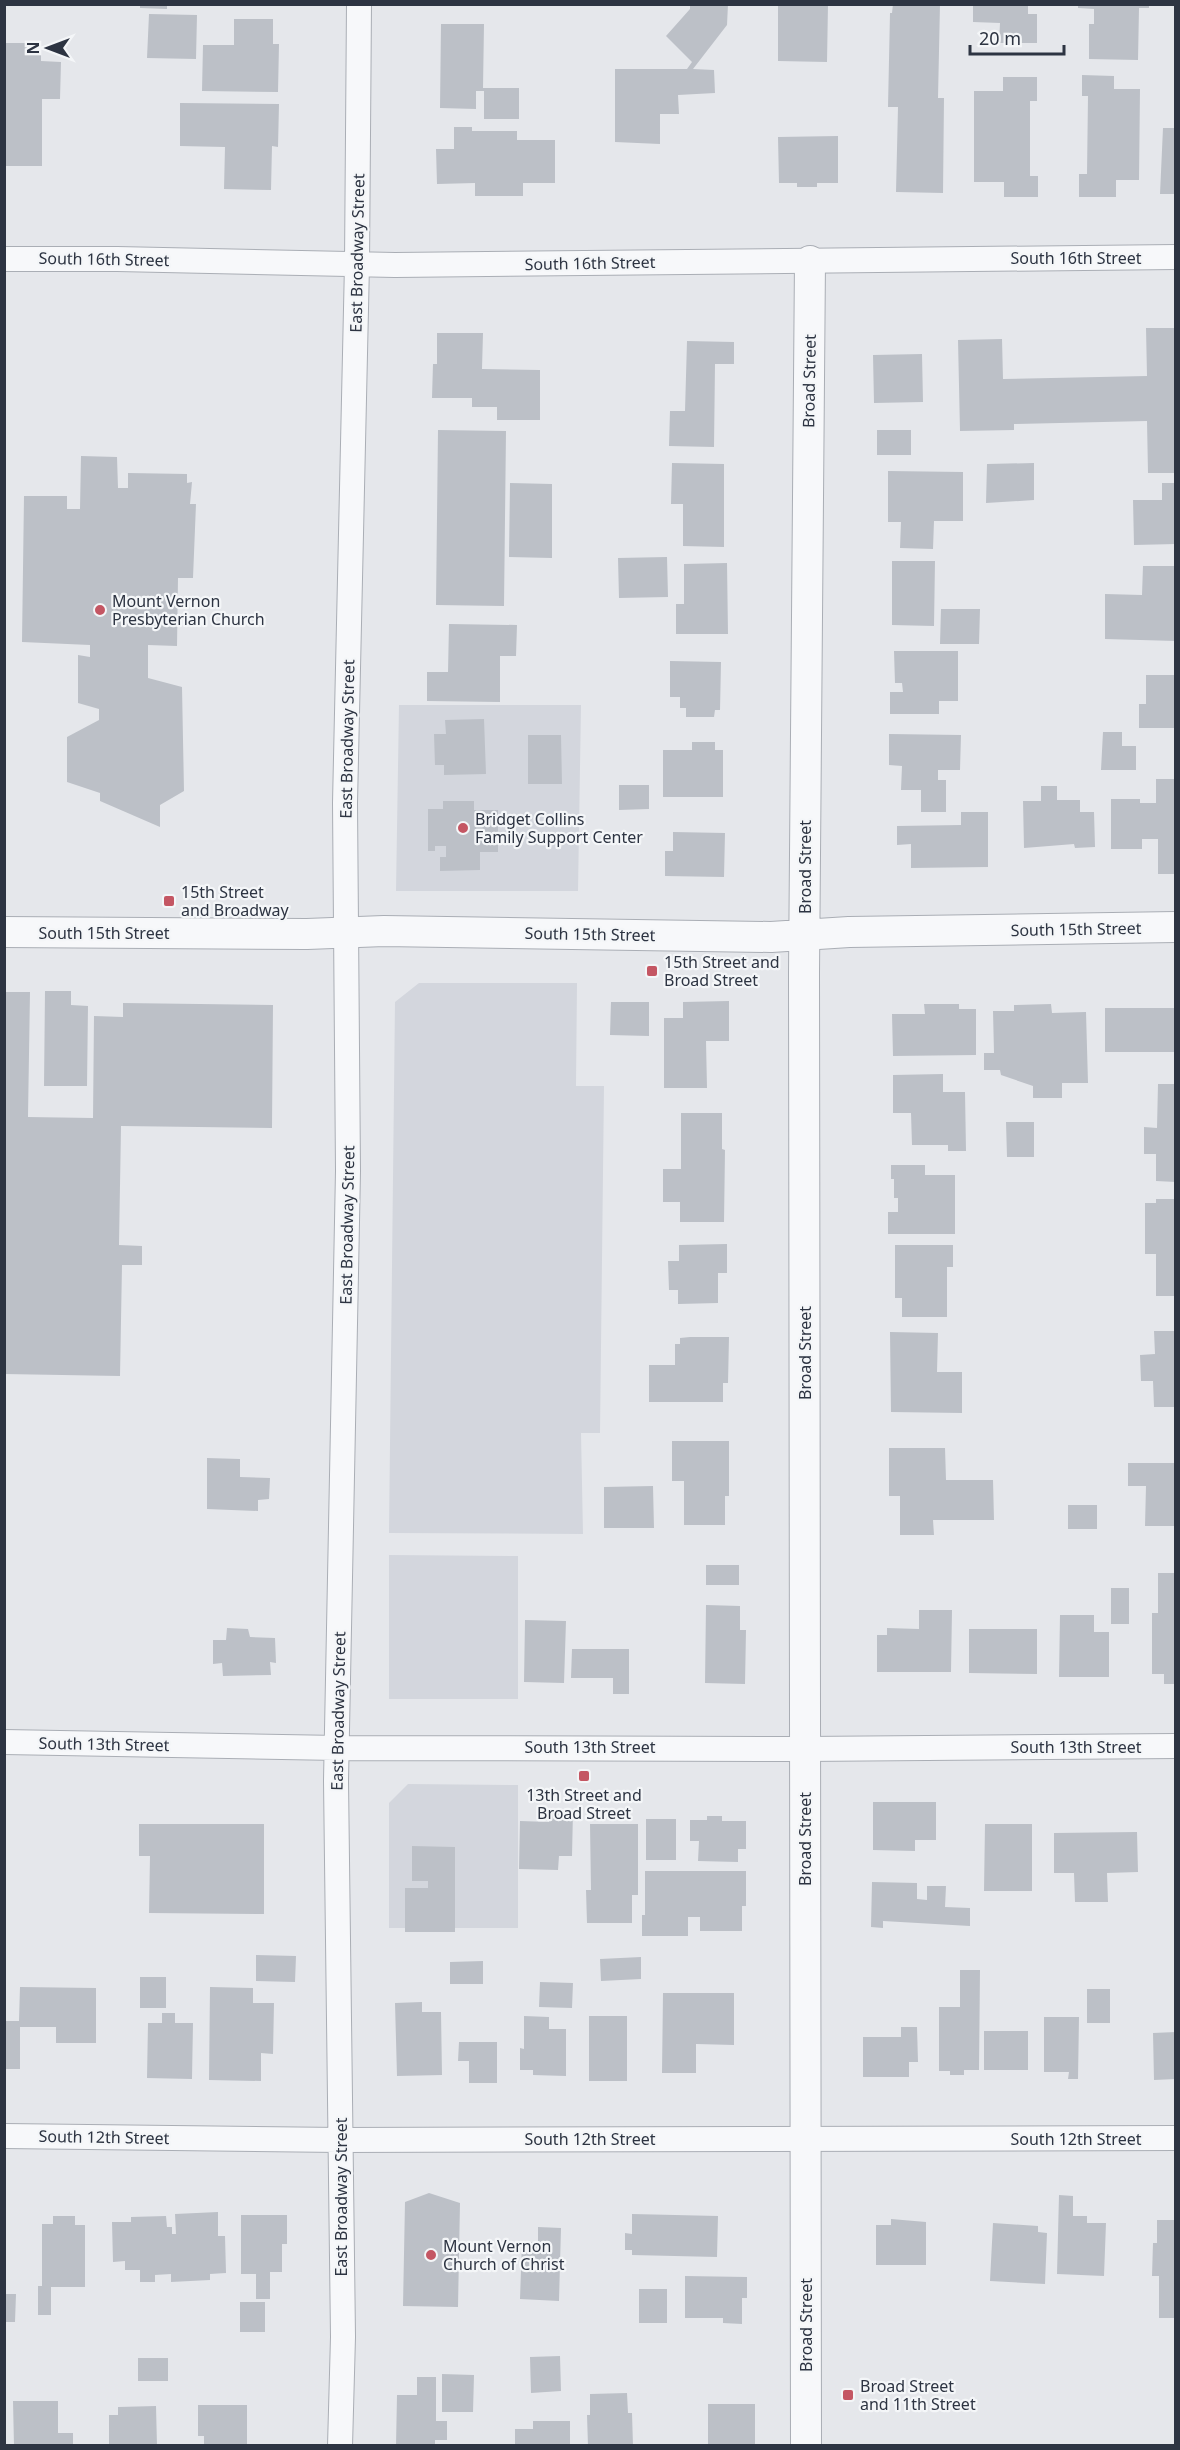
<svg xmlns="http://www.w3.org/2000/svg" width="1180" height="2450" font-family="'Noto Sans',sans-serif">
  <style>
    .built { fill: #d3d6dd }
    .building { fill: #bcc0c7 }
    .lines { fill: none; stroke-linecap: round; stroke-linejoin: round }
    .minor-casing { stroke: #aaaeb5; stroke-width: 26 }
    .tertiary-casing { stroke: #aaaeb5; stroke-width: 32 }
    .minor { stroke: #f7f8fa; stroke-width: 24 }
    .tertiary { stroke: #f7f8fa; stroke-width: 30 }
    .poi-dot { fill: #c45663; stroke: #f4f6f8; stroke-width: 2 }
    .labels { text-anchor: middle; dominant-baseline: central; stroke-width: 4.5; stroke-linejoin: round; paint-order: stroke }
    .street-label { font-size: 16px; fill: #2d3442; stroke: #f4f6f8 }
    .poi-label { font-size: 16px; fill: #2d3442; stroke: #f4f6f8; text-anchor: start }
  </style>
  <rect width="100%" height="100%" fill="#e5e7eb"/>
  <path class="built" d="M399,705H581L578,891H396Z
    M419,983H577L576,1086H604L600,1433H581L583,1534L389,1533L395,1002Z
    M389,1555L518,1556V1699H389Z
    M408,1784L518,1785V1928H389V1803Z"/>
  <path class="building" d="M140,4H167V9L140,8Z
    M690,4H728L727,25L693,69L714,70L715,93L678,95L679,114H660V144L615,142V69H687L692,62L666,36L690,9Z
    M778,4H828L827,62L778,61Z
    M893,4H940L938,98H944L943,193L896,192L898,107H888L890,13H892Z
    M973,4H1028V14H1037V43H999L1000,23L973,22Z
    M1078,4H1149V8H1139L1138,60L1089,59V24H1094V9L1078,8Z
    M149,14L197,15L196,59L147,58Z
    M234,19H273V44H279L278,92L202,91L203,45H234Z
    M441,24H484L483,88H519V119H484V91H476V109L440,108Z
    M4,43H41V61L61,62L60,99H42V166H4Z
    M1082,75L1114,76V89H1140L1139,180H1116V197H1079V174H1087L1088,96H1082Z
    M1003,77H1037V101H1030V176H1038V197H1004V182H974V91H1003Z
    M180,103L279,104L278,147L272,146L271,190L224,189L225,147L180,146Z
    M454,127H472V131H517V140H555V183H523V196H475V183L437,184L436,149H454Z
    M1163,128H1176V194H1160Z
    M838,136V183H817V187H797V183H779L778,137Z
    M1146,328H1176V473H1148L1147,421L1014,424V430L960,431L958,340L1002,339L1003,379L1147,376Z
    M437,333H483L482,369L540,370V420H497V407H472V398H432L433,364H437Z
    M687,341L734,342V364H715L714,447L669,446L670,411H685Z
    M922,354L923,402L874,403L873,355Z
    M438,430L506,431L504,606L436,605Z
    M877,430H911V455H877Z
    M81,456L117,457L118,488H128V473L187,474V483L192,482L190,504H196L193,578H178L177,646L148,645V678L182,687L184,791L160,805V827L100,801V793L67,782V737L99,720V709L78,703V655L90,657V645L22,642L24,496H67V509H80Z
    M672,463L724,464V547L683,546V504H671Z
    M1034,463V500L986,503L987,464Z
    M888,471L963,472V521H934L933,549L900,548L901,522H888Z
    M510,483L552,484V558L509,557Z
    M1162,483H1176V544L1134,545L1133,500H1162Z
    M667,557L668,597L619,598L618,558Z
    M892,561H935L934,626L892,625Z
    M727,563L728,634H676V604H684V564Z
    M1143,566H1176V641L1105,639V594L1142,595Z
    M941,609H980L979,644H940Z
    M449,624L517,625L516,656H500V702L427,701V672H448Z
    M894,651H958V701H939V714H890V692H903L902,683H895Z
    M670,661L721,662L720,710H715L714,717H686V708H680V697H670Z
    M1146,675H1176V728H1139V704H1146Z
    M484,719L486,774L444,775V765H435L434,734H446L445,720Z
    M1103,732H1122V746H1136V770H1101Z
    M889,734L961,735L960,770H938V780H946V812H921V790H901L902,766L889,765Z
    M528,735H561L562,784H528Z
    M692,742H715V750H723V797H663V750H692Z
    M1156,779H1176V874H1158V839H1142V849H1111V799H1140V803H1156Z
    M619,785H649V809L619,810Z
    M1041,786H1057V800H1080V812H1094L1095,847L1075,848L1074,844L1024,848L1023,801H1041Z
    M443,801H474V810H498V852H480V870L440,871V857H446V846H435V851H428V809H443Z
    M961,812H988V867L911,868V844L897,845V826L961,825Z
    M673,832L725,833L724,877L665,876V851H673Z
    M45,991H71V1005L88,1006L87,1086H44Z
    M4,992H30L28,1117L93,1118L94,1016L123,1017V1003L273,1005L272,1128L121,1126L119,1245L142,1246V1265H122L120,1376L4,1374Z
    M729,1001V1041H706L707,1088H664V1018H683V1002Z
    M611,1002H649V1036L610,1035Z
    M924,1004H959V1009H976V1055L893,1056L892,1014H925Z
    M1051,1004L1052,1013L1086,1012L1088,1083H1062V1098H1033V1086L1001,1075L1000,1070H984V1053H994L993,1011H1014V1005Z
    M1105,1008H1176V1052H1105Z
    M943,1074V1092H965L966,1151H948V1145H912L911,1113H893V1075Z
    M1158,1084H1176V1182L1156,1181V1154H1144V1127L1157,1128Z
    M681,1113H722V1149L725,1150L724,1222H680V1202H663V1169H681Z
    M1006,1122H1034V1157H1007Z
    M891,1165H925V1175H955V1234H888V1212H898V1198H894V1179H891Z
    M1156,1199H1176V1296H1156V1254H1145V1203H1156Z
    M727,1244V1273H718V1303L678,1304V1290H669L668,1261H679V1245Z
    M895,1245H953V1267H947V1317H902V1298H895Z
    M1154,1331H1176V1407H1154L1153,1381H1141L1140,1355L1155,1354Z
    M890,1332L938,1333L937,1372H962V1413L891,1412Z
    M690,1337H729L728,1383H723V1402H649V1365H675V1344H680V1338Z
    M672,1441H729V1496H725V1525H684V1481H672Z
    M889,1448H945L946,1480H993L994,1520H933L934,1535H900V1496H889Z
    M207,1458L240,1459V1477L270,1478L269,1499L258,1500V1511L207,1509Z
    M1128,1463H1176V1526H1145L1146,1486H1128Z
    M653,1486L654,1528H604V1487Z
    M1068,1505H1097V1529H1068Z
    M706,1565H739V1585H706Z
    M1158,1573H1176V1684H1164V1674H1152V1613H1158Z
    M1111,1588H1129V1624H1111Z
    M706,1605L740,1606V1630H746L745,1684L705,1683Z
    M919,1610H952L951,1672H877V1635H887V1628L919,1629Z
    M1060,1615H1094V1632H1109V1677H1059Z
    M525,1620L566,1621L564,1683L524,1682Z
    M227,1628L248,1629L250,1637L275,1638L276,1663L270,1662L271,1675L223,1676L222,1663L213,1664V1640H226Z
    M969,1629H1037V1674L969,1673Z
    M572,1649H629V1694H613V1678H571Z
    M873,1802H936V1840H915V1851L873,1850Z
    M549,1810L573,1811L572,1856H559L558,1870L519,1869L520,1821L549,1822Z
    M707,1816H722V1821H746V1849H738V1862L698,1861L699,1841H690V1820H707Z
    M646,1819H676V1860H646Z
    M139,1824H264V1914L149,1913L150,1856H139Z
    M590,1824H638V1895H632V1923H587L586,1890H591Z
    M985,1824H1032V1891H984Z
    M1137,1832L1138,1872L1107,1873L1108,1902H1075L1074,1873H1054V1833Z
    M412,1846L455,1847V1932H405V1888H428V1881H412Z
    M645,1871H746V1906H742V1931H700V1917H688V1936H642V1915H645Z
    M872,1882L917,1883V1899L927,1900V1886H946L945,1907L970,1908V1926L883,1921V1928L871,1927Z
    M256,1955L296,1956L295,1982L256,1981Z
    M641,1957V1979L601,1981L600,1959Z
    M483,1961V1984H450V1962Z
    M960,1970H980L979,2070H964V2075H950V2071H939V2007H960Z
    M140,1977H166V2008H140Z
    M540,1982L573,1983L572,2008L539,2007Z
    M20,1987L96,1988V2043H56V2027H20V2069H4V2021H19Z
    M210,1987L253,1988V2003H274L273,2054L261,2053V2081L209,2080Z
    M1087,1989H1110V2023H1087Z
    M663,1993H734V2045L696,2044V2073H662Z
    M422,2002V2012H441L442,2075L397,2076L395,2003Z
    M162,2013H175V2023H193L192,2079L147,2078L148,2023H162Z
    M524,2016L549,2017V2029H566V2076L533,2075V2070H520V2048L524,2049Z
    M589,2016H627V2081H589Z
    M1044,2017H1079L1078,2079H1068L1069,2072H1044Z
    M901,2027H917L918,2062H909V2077H863V2037H901Z
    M984,2031H1028V2070H984Z
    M1176,2032V2079L1154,2080L1153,2033Z
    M459,2042H497V2083H469V2061H458Z
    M429,2193L460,2203L458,2307L403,2306L405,2202Z
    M1059,2195L1073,2196V2216H1087V2223H1106L1104,2276L1057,2274Z
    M218,2212V2236H225L226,2273L210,2274V2280L171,2282V2274L155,2275V2282H140V2270H125V2261L113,2262L112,2222H131V2217L166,2216L167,2227H172V2234H176L175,2214Z
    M632,2214L718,2216L717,2257L632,2255V2250H625V2233L632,2234Z
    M241,2215H287V2244H282V2272H270V2299H256V2274H241Z
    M53,2216H75V2225H85V2287H51V2315H38V2286H42V2224H53Z
    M891,2219L926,2222V2265H876V2225H891Z
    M1157,2220H1176V2318H1159V2276H1152L1153,2243H1157Z
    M993,2223L1038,2226V2232L1047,2233L1045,2284L990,2281Z
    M538,2227L561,2228L559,2301L520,2299L522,2242H538Z
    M685,2276L747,2277V2298H742V2324L723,2323V2318H685Z
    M639,2289H667V2323H639Z
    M4,2294H16L15,2322H4Z
    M240,2302H265V2332H240Z
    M560,2356L561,2391L531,2393L530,2357Z
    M138,2358H168V2381H138Z
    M442,2374L474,2375L473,2412H442Z
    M417,2377H436V2421H447V2440H435V2446H396L397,2395H417Z
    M627,2393L628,2413H632L633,2446H588L587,2415H590V2394Z
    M13,2401H58V2433H73V2446H14Z
    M708,2404H755V2446H708Z
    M198,2405H247V2446H204V2436H198Z
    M156,2406L157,2446H109V2415H118V2407Z
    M533,2421H570V2446H515V2429H533Z"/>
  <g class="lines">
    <g class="minor-casing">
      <path id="minor" d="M4,259H117L395,265L1176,257
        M4,1742L338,1748L805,1749L1176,1746
        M4,2136L340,2140L1176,2138
        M340,2446L343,2337L336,1781L348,1171L345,803L357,264L359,4"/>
    </g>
    <g class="tertiary-casing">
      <path id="tertiary" d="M4,932L307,934L384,931L771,937L849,932L1176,927
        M806,2446L804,973L810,261"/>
    </g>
    <use href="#minor" class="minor"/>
    <use href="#tertiary" class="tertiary"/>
  </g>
  <g class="poi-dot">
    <circle cx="100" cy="610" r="6"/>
    <circle cx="463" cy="828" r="6"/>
    <rect x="163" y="895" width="12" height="12" rx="3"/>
    <rect x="646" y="965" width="12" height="12" rx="3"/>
    <rect x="578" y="1770" width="12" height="12" rx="3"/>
    <circle cx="431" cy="2255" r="6"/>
    <rect x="842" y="2389" width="12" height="12" rx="3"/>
  </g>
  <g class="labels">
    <g class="street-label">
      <text transform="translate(357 253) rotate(-89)">East Broadway Street</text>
      <text x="1076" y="258">South 16th Street</text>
      <text transform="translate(104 259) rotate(1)">South 16th Street</text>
      <text transform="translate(590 263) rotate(-1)">South 16th Street</text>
      <text transform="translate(809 381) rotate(-89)">Broad Street</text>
      <text transform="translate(347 739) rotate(-89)">East Broadway Street</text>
      <text transform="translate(805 867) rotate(-90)">Broad Street</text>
      <text transform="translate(1076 929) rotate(-1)">South 15th Street</text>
      <text x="104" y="933">South 15th Street</text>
      <text transform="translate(590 934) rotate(1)">South 15th Street</text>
      <text transform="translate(347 1225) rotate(-89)">East Broadway Street</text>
      <text transform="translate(805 1353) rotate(-90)">Broad Street</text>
      <text transform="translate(338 1711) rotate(-89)">East Broadway Street</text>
      <text transform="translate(104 1744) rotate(1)">South 13th Street</text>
      <text x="590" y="1747">South 13th Street</text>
      <text x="1076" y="1747">South 13th Street</text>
      <text transform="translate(805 1839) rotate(-90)">Broad Street</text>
      <text transform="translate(104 2137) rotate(1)">South 12th Street</text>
      <text x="590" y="2139">South 12th Street</text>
      <text x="1076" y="2139">South 12th Street</text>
      <text transform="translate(341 2197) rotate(-90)">East Broadway Street</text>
      <text transform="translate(806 2325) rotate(-90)">Broad Street</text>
    </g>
    <g class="poi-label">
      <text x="112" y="601">Mount Vernon<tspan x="112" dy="18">Presbyterian Church</tspan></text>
      <text x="475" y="819">Bridget Collins<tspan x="475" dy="18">Family Support Center</tspan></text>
      <text x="181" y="892">15th Street<tspan x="181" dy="18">and Broadway</tspan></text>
      <text x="664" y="962">15th Street and<tspan x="664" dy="18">Broad Street</tspan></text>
      <text x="584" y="1795" text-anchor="middle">13th Street and<tspan x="584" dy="18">Broad Street</tspan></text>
      <text x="443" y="2246">Mount Vernon<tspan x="443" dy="18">Church of Christ</tspan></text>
      <text x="860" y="2386">Broad Street<tspan x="860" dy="18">and 11th Street</tspan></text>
    </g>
  </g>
  <rect width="1180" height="2450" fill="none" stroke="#2d3442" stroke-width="12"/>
  <g transform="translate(48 48) rotate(270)" stroke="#f4f6f8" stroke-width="4.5" paint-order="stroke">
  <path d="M0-4.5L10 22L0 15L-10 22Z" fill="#2d3442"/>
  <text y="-9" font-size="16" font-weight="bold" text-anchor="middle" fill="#2d3442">N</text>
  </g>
  <path d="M970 45v9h94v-9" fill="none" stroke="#2d3442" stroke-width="3"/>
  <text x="979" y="45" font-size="18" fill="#2d3442" stroke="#f4f6f8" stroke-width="4.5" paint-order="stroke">20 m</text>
</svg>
